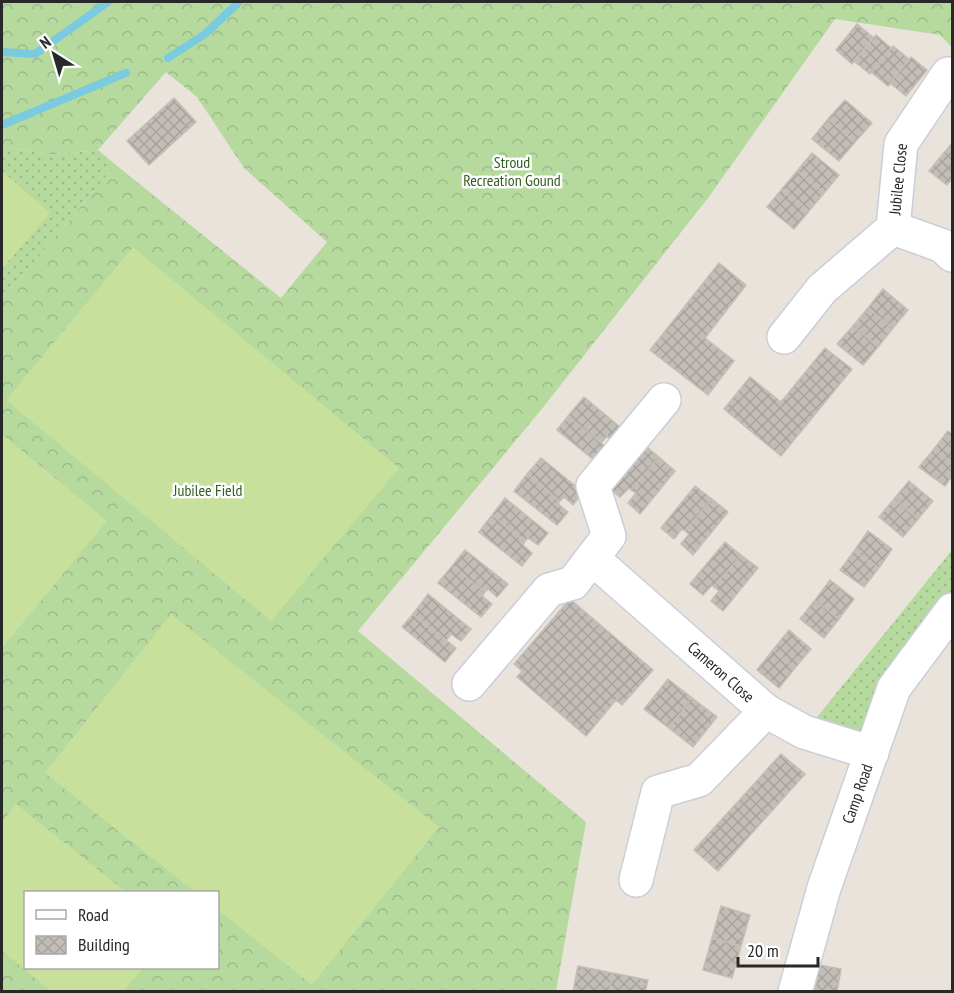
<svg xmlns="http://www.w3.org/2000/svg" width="954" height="993" font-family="'PT Sans Narrow',sans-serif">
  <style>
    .grass { fill: url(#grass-dots) }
    .forest { fill: url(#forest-crowns); fill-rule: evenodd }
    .pitch { fill: #c7e09b }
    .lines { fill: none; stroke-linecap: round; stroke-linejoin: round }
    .stream { stroke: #7acbe0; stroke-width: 8 }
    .building { fill: url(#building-cross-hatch); stroke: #c4beb6; stroke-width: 1.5 }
    .minor-casing { stroke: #caced9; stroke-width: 36 }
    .minor { stroke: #fff; stroke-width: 33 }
    .labels { text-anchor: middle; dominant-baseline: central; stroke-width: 5; stroke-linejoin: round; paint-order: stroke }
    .park-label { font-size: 16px; fill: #315d21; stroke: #fff }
    .street-label { font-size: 16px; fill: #282828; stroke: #fff }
  </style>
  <defs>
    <pattern id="grass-dots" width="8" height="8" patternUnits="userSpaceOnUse" patternTransform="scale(1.5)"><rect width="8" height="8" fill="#b6da9e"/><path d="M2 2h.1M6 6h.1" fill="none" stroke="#9cbb88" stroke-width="1.8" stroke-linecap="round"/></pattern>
    <pattern id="forest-crowns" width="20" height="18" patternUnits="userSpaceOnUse" patternTransform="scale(1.5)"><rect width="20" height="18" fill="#b6da9e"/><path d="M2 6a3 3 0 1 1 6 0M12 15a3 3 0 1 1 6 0" fill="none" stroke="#9cbb88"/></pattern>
    <pattern id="building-cross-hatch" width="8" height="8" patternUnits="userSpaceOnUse" patternTransform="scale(1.5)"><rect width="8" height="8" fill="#c2bdb7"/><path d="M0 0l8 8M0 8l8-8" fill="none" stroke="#a7a29d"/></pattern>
  </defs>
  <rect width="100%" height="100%" fill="#e9e3dc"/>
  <path class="grass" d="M2,147L53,155L98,150L116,165L2,300Z
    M952,550V610L872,753L805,732Z"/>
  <path class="forest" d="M2,2H952V47L940,35L835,19L708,198L541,410L358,631L586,822L556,991L2,992V300L116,165L281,298L327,242L244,168L197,97L166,72L98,150L53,155L2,147ZM26,892H218V968H26Z"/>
  <path class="pitch" d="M2,171L50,213L2,269Z
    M133,247L399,468L271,621L6,400Z
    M2,434L107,521L2,648Z
    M171,614L439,827L312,985L218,910V892H195L45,773Z
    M16,804L126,892H26V968H143L124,991H51L2,951V822Z"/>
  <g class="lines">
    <path class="stream" d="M2,52L35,54L108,2
      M168,58L205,34L239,2
      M2,125L126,73"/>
  </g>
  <path class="building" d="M857,24L873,37L852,64L836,50Z
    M876,35L891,48L870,74L854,61Z
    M893,46L909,59L888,86L871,72Z
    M911,57L927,70L906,96L890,83Z
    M174,98L196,122L149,165L127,141Z
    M845,100L872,123L855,142L828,119Z
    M828,119L855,142L839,161L812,139Z
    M952,143V179L947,185L929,171Z
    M812,153L839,175L824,193L797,171Z
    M797,171L824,193L809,211L782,189Z
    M782,189L809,211L794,229L767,207Z
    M719,263L746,285L705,338L734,361L708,395L650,350Z
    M883,289L908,310L893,328L868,308Z
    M868,308L893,328L878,347L853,326Z
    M853,326L878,347L863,365L837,344Z
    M825,348L852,369L781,456L724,409L750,377L781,402Z
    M584,397L626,432L616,444L607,436L601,443L568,416Z
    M568,416L611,451L600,465L557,430Z
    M948,431L952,434V464L934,449Z
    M643,444L659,457L631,490L629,488L620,497L607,487Z
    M934,449L952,464V476L945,486L919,467Z
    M659,457L675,471L640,514L628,503L636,493L631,490Z
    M541,458L583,492L573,505L564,497L560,501L527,474Z
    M527,474L560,501L558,504L568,512L557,525L514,491Z
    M909,481L933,501L918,519L894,499Z
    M695,486L712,499L685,531L682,529L674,539L661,528Z
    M505,498L548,533L538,545L528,538L525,541L492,515Z
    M712,499L728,512L693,555L681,544L689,534L685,531Z
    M894,499L918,519L903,537L879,517Z
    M492,515L525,541L523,545L532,553L522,566L479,532Z
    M868,531L892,549L879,568L854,551Z
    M725,542L741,555L714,587L712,585L703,595L690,584Z
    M465,550L508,584L497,597L488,589L485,592L452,566Z
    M854,551L879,568L864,587L840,570Z
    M741,555L758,568L723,611L711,601L719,591L714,587Z
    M452,566L485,592L482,596L492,604L481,617L438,583Z
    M830,580L854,599L839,619L815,600Z
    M428,594L471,629L461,641L451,634L446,641L413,614Z
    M570,599L653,670L622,705L616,700L586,736L517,677L522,671L514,664Z
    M815,600L839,619L824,638L800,619Z
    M413,614L456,648L445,662L402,627Z
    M789,630L811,649L795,668L773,650Z
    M773,650L795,668L779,688L757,670Z
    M668,679L692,698L669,728L644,709Z
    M692,698L717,717L693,747L669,728Z
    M781,754L805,774L718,871L694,850Z
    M721,906L750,915L741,946L712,938Z
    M712,938L741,946L732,978L703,970Z
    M820,965L841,969L837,992H814Z
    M578,966L613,973L609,992L573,991Z
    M613,973L648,980L645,992H609Z"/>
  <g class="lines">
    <g class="minor-casing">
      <g id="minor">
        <path d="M893,228L943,246L952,255"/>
        <path id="s1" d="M784,337L822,289L893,228L901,144L948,74"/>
        <path d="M592,558L609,536L593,486L664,400"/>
        <path id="s2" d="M469,684L549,590L573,583L592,558L766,711L804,732L872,753"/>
        <path d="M636,880L658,792L699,780L766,711"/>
        <path id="s3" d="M795,992L824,888L894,688L952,610"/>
      </g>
    </g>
    <use href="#minor" class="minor"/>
  </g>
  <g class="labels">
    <g class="park-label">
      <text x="512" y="162">Stroud<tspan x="512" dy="18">Recreation Gound</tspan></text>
      <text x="208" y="490">Jubilee Field</text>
    </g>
    <g class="street-label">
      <text stroke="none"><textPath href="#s1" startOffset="204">Jubilee Close</textPath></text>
      <text stroke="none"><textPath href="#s2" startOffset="352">Cameron Close</textPath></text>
      <text stroke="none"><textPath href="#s3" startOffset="208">Camp Road</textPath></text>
    </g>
  </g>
  <rect width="954" height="993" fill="none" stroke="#282828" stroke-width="6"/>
  <rect x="24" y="891" width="195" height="78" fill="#ffffff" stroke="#a9a9a9" stroke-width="1.5"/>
  <rect x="36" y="910" width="30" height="9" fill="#ffffff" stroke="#a9a9a9" stroke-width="1.5"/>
  <text x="78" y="921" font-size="18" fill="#282828">Road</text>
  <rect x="36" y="936" width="30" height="18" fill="url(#building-cross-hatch)" stroke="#a9a9a9" stroke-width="1.5"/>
  <text x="78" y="951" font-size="18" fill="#282828">Building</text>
  <g transform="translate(54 54) rotate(323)" stroke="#ffffff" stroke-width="4.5" paint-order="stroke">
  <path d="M0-4.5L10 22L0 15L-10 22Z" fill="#282828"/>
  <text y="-9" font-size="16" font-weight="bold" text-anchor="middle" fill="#282828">N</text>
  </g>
  <path d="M738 957v9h80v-9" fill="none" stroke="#282828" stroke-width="3"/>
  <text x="747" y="957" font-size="18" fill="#282828" stroke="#ffffff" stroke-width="4.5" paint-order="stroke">20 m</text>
</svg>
